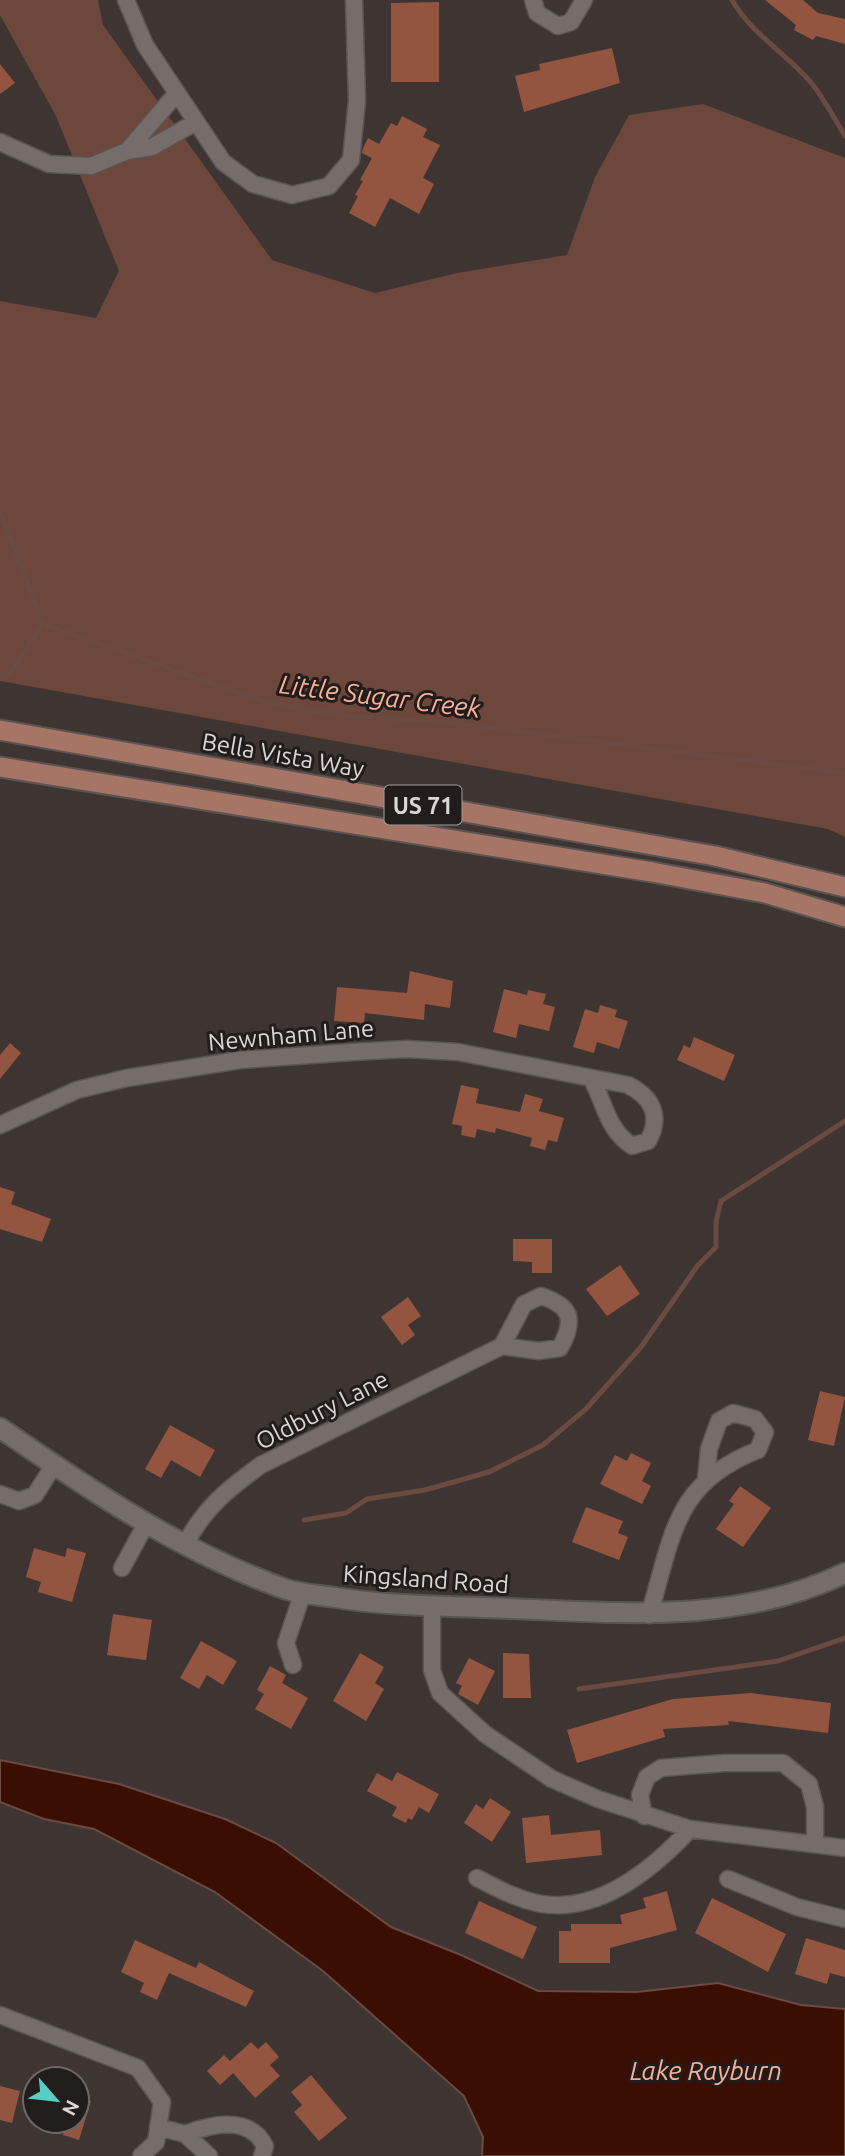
<svg xmlns="http://www.w3.org/2000/svg" width="845" height="2156" font-family="Ubuntu,sans-serif">
  <style>
    .green { fill: #6d473b }
    .water { fill: #3a0e02; stroke: #6a4a41; stroke-width: 2 }
    .lines { fill: none; stroke-linecap: round; stroke-linejoin: round }
    .stream { stroke: #6a4a41; stroke-width: 5 }
    .building { fill: #935440 }
    .minor-casing { stroke: #5b5452; stroke-width: 19 }
    .tertiary-casing { stroke: #5b5452; stroke-width: 23 }
    .primary-casing { stroke: #5b5452; stroke-width: 23 }
    .minor { stroke: #766c69; stroke-width: 16 }
    .tertiary { stroke: #766c69; stroke-width: 19 }
    .primary { stroke: #a67565; stroke-width: 19 }
    .labels { text-anchor: middle; dominant-baseline: central; stroke-width: 6; stroke-linejoin: round; paint-order: stroke }
    .shield { fill: #211d1c; stroke: #a39e9d; stroke-width: 2 }
    .shield-label { font-size: 23px; font-weight: bold; fill: #dbd5d4 }
    .street-label { font-size: 24px; fill: #dbd5d4; stroke: #211d1c }
    .water-label { font-size: 26px; font-style: italic; fill: #fcaf97; stroke: #211d1c }
  </style>
  <rect width="100%" height="100%" fill="#3e3532"/>
  <path class="green" d="M0,0H98L103,25L272,260L375,293L457,273L567,255L595,177L629,115L703,104L845,158V837L828,829L0,681V301L96,318L119,271L56,116L0,15Z"/>
  <path class="water" d="M0,1760L119,1784L225,1819L276,1843L391,1927L461,1955L538,1991L637,1992L718,1983L801,2005L845,2009V2156H482L483,2137L464,2096L323,1971L215,1892L94,1829L44,1819L0,1802Z"/>
  <g class="lines">
    <path class="stream" d="M732,0C752,35 788,54 813,85C825,101 835,119 845,136
      M0,511L43,624L265,702L341,716L436,721L845,773
      M0,674L9,675L43,624
      M304,1520L346,1513L367,1499L425,1490L489,1472L543,1445L586,1409L641,1347L698,1265L716,1247V1222L721,1201L845,1121
      M579,1689L778,1661L845,1638"/>
  </g>
  <path class="building" d="M765,0H803L818,13L845,19V44L816,36L813,40L794,30L796,25Z
    M439,2V82H391V3Z
    M612,48L620,83L524,112L515,76L540,70L539,64Z
    M0,64L15,83L0,94Z
    M402,116L427,129L423,137L440,145L423,178L434,184L419,214L390,198L375,227L349,213L358,196L355,195L363,181L360,180L372,158L362,153L363,148L368,138L379,144L391,123L397,126Z
    M410,971L453,981L450,1008L425,1004L424,1020L365,1013L364,1023L334,1021L337,987L407,993Z
    M504,989L527,995L528,990L546,994L543,1004L555,1007L549,1031L519,1024L516,1038L493,1032Z
    M600,1005L617,1010L615,1017L628,1021L619,1049L597,1042L594,1053L573,1047L585,1009L598,1013Z
    M694,1037L735,1055L724,1081L677,1060L684,1045L690,1048Z
    M10,1043L21,1053L0,1079V1055Z
    M461,1085L479,1089L476,1103L520,1112L525,1094L543,1099L539,1111L564,1118L557,1142L548,1140L545,1150L530,1146L532,1138L496,1128L495,1133L477,1129L475,1138L461,1135L462,1126L452,1124Z
    M0,1187L15,1192L11,1204L51,1219L42,1242L0,1229Z
    M513,1239H552V1273H532V1262L513,1261Z
    M620,1265L640,1294L607,1316L586,1289Z
    M408,1297L421,1316L408,1325L415,1335L402,1345L381,1317Z
    M820,1391L845,1397L834,1446L808,1440Z
    M170,1425L215,1450L200,1477L171,1460L161,1478L145,1469Z
    M631,1453L651,1463L642,1481L651,1486L642,1504L600,1484L615,1455L627,1461Z
    M740,1486L771,1508L743,1547L716,1529L734,1504L729,1501Z
    M586,1507L623,1521L618,1533L628,1537L619,1560L572,1542Z
    M34,1548L65,1557L67,1548L86,1553L72,1602L38,1592L41,1582L26,1577Z
    M113,1614L152,1620L146,1660L107,1655Z
    M201,1641L237,1661L223,1685L207,1675L199,1689L180,1678Z
    M360,1653L384,1667L375,1683L384,1689L366,1721L333,1701Z
    M503,1653L529,1654L531,1698H503Z
    M469,1658L495,1671L478,1705L458,1694L462,1686L456,1683Z
    M270,1666L286,1675L282,1683L308,1698L291,1729L255,1709L264,1694L257,1690Z
    M751,1693L831,1703L828,1733L728,1721L729,1725L663,1729L665,1737L577,1763L567,1730L673,1699Z
    M397,1772L439,1794L429,1813L419,1807L412,1820L408,1818L406,1823L392,1816L397,1807L367,1791L377,1773L392,1781Z
    M490,1798L511,1812L492,1842L464,1823L476,1804L483,1809Z
    M549,1815L551,1835L600,1830L602,1855L526,1863L522,1818Z
    M667,1891L677,1930L610,1948V1963H559V1931H571V1924H622L620,1915L646,1908L643,1898Z
    M712,1898L786,1934L768,1972L695,1933Z
    M479,1901L537,1927L523,1959L465,1933Z
    M806,1938L845,1950V1977L830,1973L827,1984L795,1974Z
    M135,1940L196,1968L199,1962L254,1991L246,2007L169,1973L157,2000L140,1992L144,1983L121,1972Z
    M251,2042L258,2049L266,2042L279,2057L270,2065L280,2076L255,2098L233,2073L220,2085L207,2071L224,2055L230,2061Z
    M311,2075L347,2118L319,2141L294,2112L302,2105L291,2092Z
    M0,2086L20,2091L12,2123L0,2120Z
    M77,2097L91,2101L79,2140L63,2135L67,2121H77Z"/>
  <g class="lines">
    <g class="minor-casing">
      <path id="minor" d="M126,0L145,45L223,162L253,184L292,195L329,186L351,160L357,101L354,0
        M533,0L537,13L558,26L571,22L584,0
        M0,142L49,164L91,166L127,151L152,147L196,122
        M127,151L177,93
        M0,1125L77,1090L127,1078L240,1060L353,1052L406,1049L458,1052L628,1085C652,1097 662,1116 648,1141L632,1146C607,1129 606,1106 592,1080
        M0,1494L19,1501L35,1495L54,1465
        M185,1545C203,1509 229,1488 261,1465L502,1346L539,1351L560,1348C576,1319 571,1306 541,1296L524,1304L502,1346
        M122,1568L146,1524
        M432,1608V1670L440,1693L485,1734L552,1779L598,1799L690,1829L845,1848
        M649,1615C673,1537 673,1483 758,1450L765,1432L755,1419L733,1413L719,1421L709,1449L706,1479
        M293,1665L286,1643L303,1592
        M644,1816L640,1795L647,1777L661,1768L724,1763H783L809,1784L815,1807V1844
        M477,1878C498,1889 519,1900 542,1904C600,1913 654,1868 690,1829
        M728,1879L797,1907L845,1919
        M0,2015L138,2068L162,2102L156,2142L141,2156
        M158,2127L185,2134L209,2156
        M185,2134C212,2124 249,2115 265,2146L262,2156"/>
    </g>
    <g class="tertiary-casing">
      <path id="tertiary" d="M0,1428C90,1490 181,1552 285,1589C300,1594 317,1595 332,1597C387,1606 440,1606 496,1608C614,1612 735,1626 845,1573"/>
    </g>
    <g class="primary-casing">
      <path id="primary" d="M0,730L715,856L845,887
        M0,767L652,872L765,893L845,917"/>
    </g>
    <use href="#minor" class="minor"/>
    <use href="#tertiary" class="tertiary"/>
    <use href="#primary" class="primary"/>
  </g>
  <g class="labels">
    <rect class="shield" x="384.5" y="785.5" width="77" height="39" rx="5"/>
    <g class="shield-label">
      <text x="423" y="805">US 71</text>
    </g>
    <g class="street-label">
      <text transform="translate(283 755) rotate(10)">Bella Vista Way</text>
      <text transform="translate(291 1035) rotate(-5)">Newnham Lane</text>
      <text transform="translate(322 1410) rotate(-27)">Oldbury Lane</text>
      <text transform="translate(426 1579) rotate(4)">Kingsland Road</text>
    </g>
    <g class="water-label">
      <text transform="translate(380 696) rotate(7)">Little Sugar Creek</text>
      <text x="706" y="2070">Lake Rayburn</text>
    </g>
  </g>
  <g transform="translate(56 2100) rotate(118)"><circle r="33" fill="#211d1c" stroke="#6b6766" stroke-width="2"/>
  <path d="M0-5L12 26L0 18L-12 26Z" fill="#55cec4"/>
  <text y="-10" font-size="19" font-weight="bold" text-anchor="middle" fill="#dbd5d4">N</text>
  </g>
</svg>
